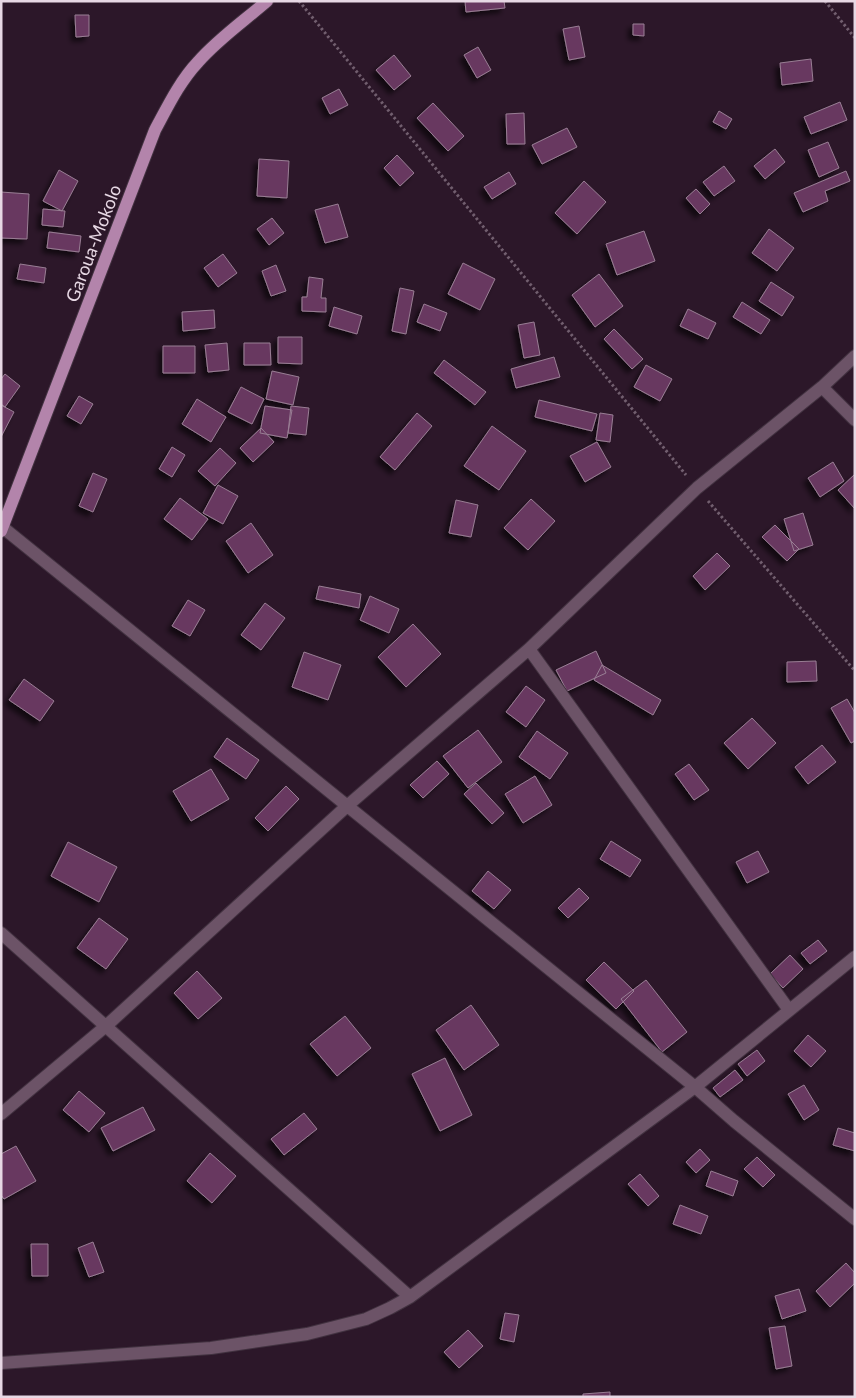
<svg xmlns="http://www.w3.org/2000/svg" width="856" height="1398" font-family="Lato,sans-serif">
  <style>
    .building { fill: #683961; stroke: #997e94; filter: url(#shadow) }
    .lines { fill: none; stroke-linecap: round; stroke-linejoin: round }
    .minor-casing { stroke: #423240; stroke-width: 14 }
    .primary-casing { stroke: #423240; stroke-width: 14 }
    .path { stroke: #715e6e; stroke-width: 3; stroke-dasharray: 2.5 2.5; stroke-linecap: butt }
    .minor { stroke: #6c5367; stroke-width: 12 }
    .primary { stroke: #b384ab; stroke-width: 12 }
    .labels { text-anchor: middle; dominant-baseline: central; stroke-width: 4.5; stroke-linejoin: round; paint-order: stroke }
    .street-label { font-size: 18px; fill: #e7d8e4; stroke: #2c1729 }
  </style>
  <defs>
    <filter id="shadow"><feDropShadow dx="-4.5" dy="4.5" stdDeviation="2.5" flood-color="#0009"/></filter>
  </defs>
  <rect width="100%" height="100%" fill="#2c1729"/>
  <path class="building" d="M465,1H504L505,8L466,12Z
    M75,15H89V36L76,37Z
    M633,24H644V36L633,35Z
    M579,26L585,57L569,60L563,29Z
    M478,47L491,70L477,78L464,55Z
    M394,55L411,76L394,90L376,70Z
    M811,59L813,81L782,85L780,63Z
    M339,89L348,105L330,114L322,98Z
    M840,102L847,120L811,134L804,117Z
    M433,103L464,136L448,151L417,118Z
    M719,111L732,119L726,129L713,122Z
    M524,113L525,144H507L506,114Z
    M567,128L577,147L542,164L532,145Z
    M828,142L839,168L819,177L808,150Z
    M775,149L785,162L765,179L754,166Z
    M397,155L414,173L400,186L384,168Z
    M259,159L289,161L287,198L257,196Z
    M724,166L735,181L714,196L703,182Z
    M59,170L78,181L62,211L43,201Z
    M846,171L850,181L825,191L828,201L803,212L794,193Z
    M509,172L516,184L492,199L484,187Z
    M584,181L606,202L577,234L555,213Z
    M696,189L710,204L700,214L686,198Z
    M1,192L29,194L27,239L1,238Z
    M338,204L348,237L325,243L315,210Z
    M43,209L65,211L63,227L42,225Z
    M272,218L284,233L269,245L257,229Z
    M769,229L794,248L777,271L752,253Z
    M644,231L655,261L617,275L606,244Z
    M49,232L81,236L79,252L47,248Z
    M223,254L237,273L218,287L204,268Z
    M463,263L495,279L480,310L448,294Z
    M20,264L46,268L44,283L17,279Z
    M276,265L286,291L271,296L262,271Z
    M599,274L623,306L595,327L572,295Z
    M309,277L323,279L321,298H326V312L302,311V297H307Z
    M771,282L794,297L782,316L759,301Z
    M400,288L414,291L406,334L392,331Z
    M742,302L770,320L761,334L733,317Z
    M424,304L447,313L440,331L417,322Z
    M334,307L362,316L357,334L329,326Z
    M688,309L716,323L708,339L680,326Z
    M214,310L215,328L183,331L182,312Z
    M534,322L540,355L524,358L518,325Z
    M614,329L643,359L632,369L604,339Z
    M278,337H302V364L278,363Z
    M227,343L229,370L208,372L205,345Z
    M244,343H270L271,365H244Z
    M163,346H195V373H163Z
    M554,357L560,377L516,388L511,369Z
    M444,360L486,392L475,405L434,373Z
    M646,365L672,379L660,401L634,387Z
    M272,371L299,377L293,405L266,399Z
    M5,374L20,386L5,407L1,404V379Z
    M241,387L264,399L252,424L228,412Z
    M79,396L93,404L81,424L67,416Z
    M197,399L226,417L211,442L182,424Z
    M539,400L597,414L592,431L535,417Z
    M1,405L14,412L1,437Z
    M265,406L292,410L287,438L260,433Z
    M291,406L309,408L306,435L288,433Z
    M417,413L432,426L395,470L380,457Z
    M600,413L613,415L610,442L596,440Z
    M492,426L526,451L499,490L464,466Z
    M261,428L274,442L253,462L240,448Z
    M597,442L611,467L585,482L570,456Z
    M172,447L185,455L172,477L159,469Z
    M220,448L236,463L215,486L198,471Z
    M833,462L844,481L820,497L808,478Z
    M93,473L107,479L93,512L79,506Z
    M855,474V509L838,490Z
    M218,485L238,496L223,524L203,513Z
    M180,498L208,519L192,540L164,519Z
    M531,499L555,521L528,550L504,528Z
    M456,500L478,505L471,537L449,533Z
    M803,513L813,545L794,551L784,519Z
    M251,523L273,555L248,573L226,541Z
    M775,525L799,549L787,561L762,537Z
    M717,553L730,566L705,590L693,576Z
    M319,586L361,594L359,608L316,599Z
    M370,596L399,609L389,633L360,620Z
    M188,600L205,610L190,636L172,626Z
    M265,603L285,618L261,650L241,635Z
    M413,624L441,654L406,687L378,657Z
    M596,651L606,673L567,691L556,670Z
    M304,652L341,665L328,700L292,687Z
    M816,661L817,681L787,682V662Z
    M602,665L661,700L653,715L594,680Z
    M24,679L54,701L40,721L9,700Z
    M526,686L545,700L526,727L506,712Z
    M847,699L855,713V741L851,743L831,708Z
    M752,718L776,743L748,769L724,743Z
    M478,730L502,762L468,788L443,756Z
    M537,731L568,753L550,779L519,757Z
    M227,738L259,760L246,779L214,757Z
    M822,745L836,762L808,784L795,767Z
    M437,761L449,774L423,798L410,785Z
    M689,764L709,790L694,800L675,774Z
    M211,769L229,799L191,821L173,791Z
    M535,776L552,805L523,823L505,794Z
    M476,783L504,813L492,824L464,794Z
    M286,786L299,799L268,831L255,818Z
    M611,841L641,860L630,877L600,859Z
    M68,842L117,867L99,902L51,876Z
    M758,851L769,872L747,883L736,862Z
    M488,871L511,890L494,909L472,891Z
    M579,888L589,898L568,918L558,908Z
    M99,918L128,939L106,969L77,948Z
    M818,940L827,951L810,964L801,953Z
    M790,955L803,969L783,988L770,974Z
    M604,962L634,991L616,1009L586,980Z
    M197,971L222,998L198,1019L174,993Z
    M646,980L687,1032L662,1052L621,999Z
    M471,1005L499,1045L464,1070L436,1030Z
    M345,1016L371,1048L337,1076L310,1044Z
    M808,1035L826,1051L811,1067L794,1051Z
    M757,1050L765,1061L747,1076L738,1064Z
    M445,1058L472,1115L440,1131L412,1074Z
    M735,1070L743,1080L720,1097L713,1088Z
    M804,1085L819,1110L804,1120L788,1094Z
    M79,1091L105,1113L89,1132L63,1110Z
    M143,1107L155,1130L113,1151L101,1128Z
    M304,1113L317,1129L284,1155L271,1139Z
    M838,1128L855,1133V1151L833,1145Z
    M16,1146L36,1181L4,1199L1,1195V1154Z
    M700,1149L710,1160L696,1173L686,1162Z
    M210,1153L236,1176L212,1203L187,1181Z
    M757,1157L775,1175L763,1187L744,1169Z
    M711,1171L738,1181L733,1196L706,1186Z
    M640,1174L659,1196L648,1206L628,1184Z
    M680,1205L708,1216L701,1234L673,1224Z
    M93,1242L104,1272L89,1277L78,1248Z
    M31,1244H48V1276H32Z
    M846,1263L855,1273V1283L830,1307L816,1291Z
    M799,1289L806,1311L782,1319L775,1296Z
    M505,1313L519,1315L514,1342L500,1339Z
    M785,1326L792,1366L776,1369L769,1328Z
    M468,1330L483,1346L459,1368L444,1352Z
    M610,1392V1397H583V1394Z"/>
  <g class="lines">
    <g class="minor-casing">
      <path id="minor" d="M822,387L855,420
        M1,526L695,1087L734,1121L855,1219
        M529,649L789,1010
        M1,933L410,1297
        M1,1114L106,1026L347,806L529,649L697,488L822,387L855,356
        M1,1363L211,1348L307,1334L366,1319L390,1308L410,1297L695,1087L855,957"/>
    </g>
    <g class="primary-casing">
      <path id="primary" d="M1,531L155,130C168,106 180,81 198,62C218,39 244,21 267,1"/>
    </g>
    <path class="path" d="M299,1L686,475
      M825,1L855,38
      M708,501L855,671"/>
    <use href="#minor" class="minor"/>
    <use href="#primary" class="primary"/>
  </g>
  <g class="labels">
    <g class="street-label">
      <text transform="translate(93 243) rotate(-69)">Garoua-Mokolo</text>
    </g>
  </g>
  <rect width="856" height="1398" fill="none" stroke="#e7d8e4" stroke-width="5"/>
</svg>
